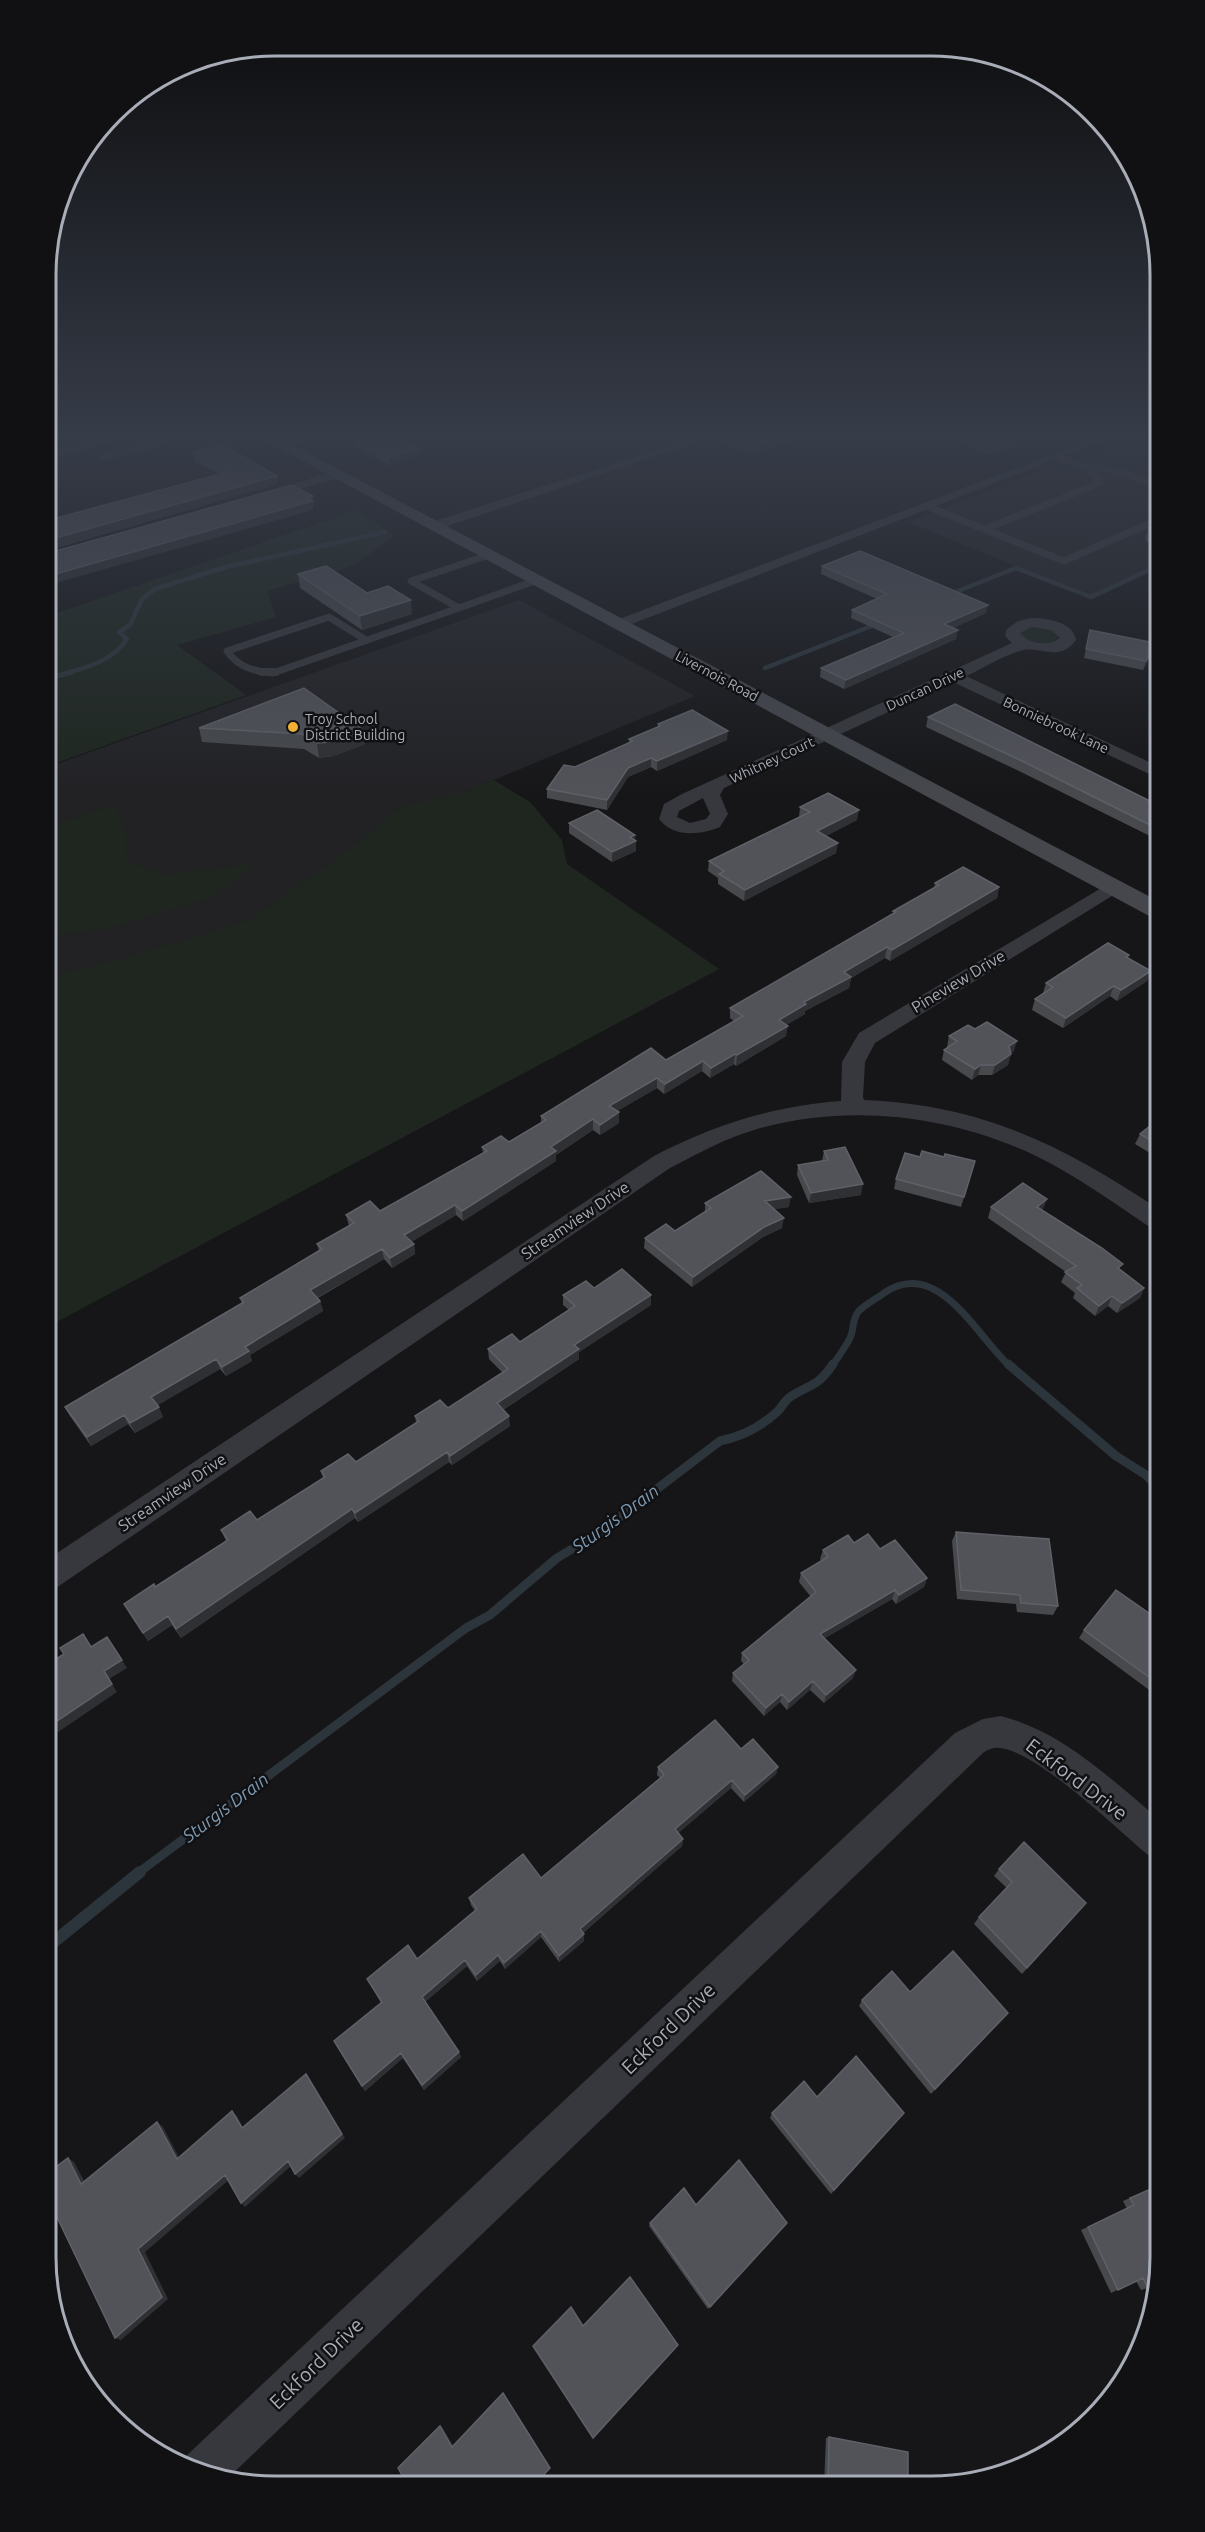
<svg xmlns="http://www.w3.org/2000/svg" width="1205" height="2532" font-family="Ubuntu,sans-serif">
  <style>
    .built { fill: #222225 }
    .green { fill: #1e261f }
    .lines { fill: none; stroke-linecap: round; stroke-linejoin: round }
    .stream-far4 { stroke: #2c353c; stroke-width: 4.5 }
    .stream-far3 { stroke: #2c353c; stroke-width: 5 }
    .stream-far2 { stroke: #2c353c; stroke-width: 7 }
    .stream-far1 { stroke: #2c353c; stroke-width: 9 }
    .stream { stroke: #2c353c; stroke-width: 12 }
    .service-far1 { stroke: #37383d; stroke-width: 7 }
    .service { stroke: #37383d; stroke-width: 8 }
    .minor { fill: #37383d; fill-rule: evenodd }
    .secondary { fill: #45474d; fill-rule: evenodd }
    .wall { fill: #47494d }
    .shaded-wall { fill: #2f3033 }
    .building { fill: #525359; stroke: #5f6168; stroke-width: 1.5 }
    .poi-dot { fill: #f2b134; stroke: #111113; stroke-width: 2 }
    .labels { text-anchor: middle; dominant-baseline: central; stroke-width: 5; stroke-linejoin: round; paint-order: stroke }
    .far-street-label { font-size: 14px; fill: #a8adb8; stroke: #111113 }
    .far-poi-label { font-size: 14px; fill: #a8adb8; stroke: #111113; text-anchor: start }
    .street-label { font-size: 16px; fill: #a8adb8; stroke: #111113 }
    .water-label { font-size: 18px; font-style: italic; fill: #7f9bb3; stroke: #111113 }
    .near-street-label { font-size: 20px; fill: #a8adb8; stroke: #111113 }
    .rim { fill: none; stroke: #a8adb8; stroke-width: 3 }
  </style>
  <rect width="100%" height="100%" fill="#161618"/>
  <path class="built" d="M1120,441L1160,443V564L1090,596L908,522Z
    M519,600L695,696L463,793L719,969L45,1328V768Z"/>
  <path class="green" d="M357,510L394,535L355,565L267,591L276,617L177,645L246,695L45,767V617Z
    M1031,627L1052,630L1059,636L1057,639C1044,647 1032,642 1020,635V632Z
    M494,780L530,802L562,840L567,864L719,969L45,1328V977L115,961L250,920L348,850L403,806L463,793Z
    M115,805L127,835L126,861L162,875L255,864L215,896L107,929L45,935V821L59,823Z"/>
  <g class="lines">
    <path class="stream-far4" d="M948,595L1016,568L1091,597L1160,565
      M765,668L879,623
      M67,673C89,667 115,659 127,639L119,632L130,625L142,599L155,589L226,567L385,532"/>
    <path class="stream-far3" d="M45,679L72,672"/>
    <path class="stream-far2" d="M832,1366C838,1357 845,1348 850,1338C854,1330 852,1320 858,1312C864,1305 876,1299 884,1293C938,1256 976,1336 1010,1366"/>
    <path class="stream-far1" d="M1008,1364L1116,1456L1146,1475L1160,1489
      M138,1873L466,1628L490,1615L557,1558L599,1533L720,1441C741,1437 762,1426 778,1411C782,1407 785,1400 790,1397C810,1384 818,1387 833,1364"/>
    <path class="stream" d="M45,1949L140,1872"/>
    <path class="service-far1" d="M103,457L165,441
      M1088,468L1110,469L1160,486
      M926,506L1064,561L1160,519
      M985,529L1100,483L1088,468L1056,456
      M489,555L411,581L459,608L537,580
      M366,640L329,617L227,651C239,668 254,671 273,673L459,608"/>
    <path class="service" d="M262,672H276"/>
    <path class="minor" d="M95,441H114L45,461V453Z
      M291,441H310L285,450L279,446Z
      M683,441H700L439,529L434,530L427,526L429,523Z
      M1087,441H1103L624,627H614L611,624L614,621Z
      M337,470L343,474L342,477L263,500L256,496Z
      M1031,618C1047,618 1074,622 1076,640C1059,663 1040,646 1023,650C1003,655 984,668 966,676L1160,767V779L953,682L724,788L720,795L728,814L720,827C701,835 673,838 659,819L664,804L682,794L1012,643L1005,636L1007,629L1018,621ZM1031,627L1051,630L1060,638C1047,647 1030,644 1020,633ZM703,798L710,814L706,819L690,823L677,817L679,811Z
      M1113,881L1123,887L1120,891L875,1043L865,1062L863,1097L864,1100C983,1105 1062,1145 1160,1210V1231L1151,1228C1114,1203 1077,1176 1036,1156C950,1115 849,1103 757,1129C726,1138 699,1153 670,1168L56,1588L45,1592V1561L654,1156C714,1125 773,1106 841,1101L842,1062L859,1033Z
      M1001,1716C1063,1732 1112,1780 1160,1820V1860L1148,1855C1117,1829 1038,1752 1000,1748C994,1747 988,1749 983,1753L225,2481L181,2466L185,2457L955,1733L983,1719Z"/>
    <path class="secondary" d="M266,441H285L1160,902V920L1151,917Z"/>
  </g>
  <path class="wall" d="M354,441H404L419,448L420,456L389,465L355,447Z
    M719,441H793L751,454Z
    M959,441H1030L992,455L959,443Z
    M193,452L277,476L278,484L45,551V521L219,474L194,461Z
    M1160,523V558L1145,539L1148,528Z
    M822,566L986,613L953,628L956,639L844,689L820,677L821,668L893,637L851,618L852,610L877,599L821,574Z
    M298,574L367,593L412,614L362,630L300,588Z
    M1090,630L1155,643L1152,652L1143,670L1084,658Z
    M928,717L1160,806V841L1019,771L926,727Z
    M658,724L727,740L657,771L651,767L628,777L607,810L547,798V789L575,767L629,743V739L658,727Z
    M199,728L363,730L365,744L333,756L319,758L304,749L202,742Z
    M800,807L857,820L826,836L836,853L744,901L718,884V878L708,871L709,861L799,817Z
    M569,823L635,835L636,851L612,862L569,833Z
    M935,883L999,887L997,898L890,961L885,958L851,978L849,988L805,1011V1014L786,1025V1036L736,1066L734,1064L710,1078L702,1071L664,1094L657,1088L617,1111L619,1112V1123L600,1135L593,1130L556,1155V1161L463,1221L456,1215L411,1242L414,1244L415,1254L392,1268L384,1259L318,1298L320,1301L323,1311L250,1355L252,1361L226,1376L220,1369L157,1405L163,1417L135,1433L128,1424L91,1446L70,1416L65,1407L242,1304L240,1298L319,1251L317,1244L349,1226L346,1215L380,1211L483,1153L482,1147L509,1142L541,1122V1116L666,1060L734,1021L730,1018V1008L893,914V911L934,888Z
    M1129,955L1128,958L1151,971L1147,981L1117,1001L1110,996L1063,1028L1032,1010L1035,999L1044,994L1043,993L1046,983Z
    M949,1036L1014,1051L1011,1053L1008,1065L992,1075H978L972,1080L942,1060L944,1050L948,1047H947Z
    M1160,1118V1159L1135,1144L1140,1134Z
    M824,1151L861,1195L809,1203L797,1175L798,1165L822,1161Z
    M944,1157L975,1161L961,1207L894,1189L896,1179Z
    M1047,1199L1042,1210L1144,1288L1140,1298L1117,1313L1108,1306L1095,1316L1073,1298L1075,1293L1061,1282L1066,1272L988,1218L991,1207Z
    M705,1203L789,1207L774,1209L782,1228L763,1237L692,1287L644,1248L645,1238L675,1231L705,1212Z
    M594,1288L651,1305L579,1352V1359L503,1410L510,1426L452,1465L449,1462L358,1522L355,1518L181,1638L172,1625L148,1641L124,1604L155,1587L226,1541L221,1530L257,1520L323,1478L321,1471L356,1462L416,1423L415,1416L448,1408L503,1373L489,1359L488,1349L520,1342L569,1310L563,1305V1295Z
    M956,1532L1058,1606L1053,1615L1017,1612L1016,1604L957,1599L952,1541Z
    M854,1543L880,1549L927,1578L924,1587L896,1604L892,1599L825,1638L853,1678L824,1703L810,1690L787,1710L780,1702L764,1716L732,1681L733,1673L744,1664L741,1661L742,1653L811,1597L799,1582L801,1573L822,1561L820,1559L823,1550Z
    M1160,1621V1698L1079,1638L1084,1630Z
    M741,1749L778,1767L776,1774L744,1802L731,1788L678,1833L683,1839L682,1846L583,1933L584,1941L559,1962L541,1937L505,1969L500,1961L477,1981L467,1966L425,2002L461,2057L424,2090L403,2058L365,2091L334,2041L381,2003L367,1979L417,1959L475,1911L471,1905L469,1898L541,1878L660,1778L657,1775L658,1767Z
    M999,1869L1086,1903L1022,1974L974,1924L979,1917L1007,1888L994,1876Z
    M910,1992L1008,2013L931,2094L859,2006L862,2000Z
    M817,2097L904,2113L831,2194L770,2118L772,2113Z
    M1160,2185L1148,2288L1141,2290L1136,2281L1111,2293L1081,2230L1127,2209L1123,2201Z
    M696,2205L787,2223L708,2309L649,2226L650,2223Z
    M829,2437L908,2487L824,2486L826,2438Z"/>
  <path class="shaded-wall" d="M769,441H793L751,454L752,446Z
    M1014,441H1030L992,455L994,448Z
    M419,448L420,456L389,465L388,457Z
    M277,476L278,484L45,551V541Z
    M50,477L53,485L45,487V478Z
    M313,496L314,505H313V510L45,586V577Z
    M411,600L412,614L362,630L360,616Z
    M988,605L986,613L942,633L944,624Z
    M958,630L956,639L844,689L846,680Z
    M1155,643L1152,652L1143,670L1146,661Z
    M363,730L365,744L333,756L319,758L317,743Z
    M728,731L727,740L657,771V761Z
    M651,758V767L628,777L607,810V800L628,768Z
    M859,810L857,820L816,841L817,831Z
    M635,835L636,851L612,862V852L630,837Z
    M838,843L836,853L744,901L745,890Z
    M999,887L997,898L890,961L892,950Z
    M887,947L885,958L851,978L849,988L805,1011V1014L778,1030L779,1020L844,972Z
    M1151,971L1147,981L1117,1001L1121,990Z
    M1114,986L1110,996L1063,1028L1066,1018Z
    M788,1026L786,1036L736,1066L737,1055Z
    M1017,1041L1014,1051L1006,1056L1009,1046Z
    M735,1054L734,1064L710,1078L711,1068Z
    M1011,1054L1008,1065L992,1075L995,1065Z
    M703,1061L702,1071L664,1094L665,1084Z
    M981,1065L978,1075L972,1080L975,1069Z
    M657,1078V1088L609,1116V1106Z
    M619,1112V1123L600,1135V1125Z
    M593,1119V1130L556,1155V1161L463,1221L462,1211L551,1147Z
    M863,1184L861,1195L809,1203L811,1193Z
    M791,1197L789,1207L763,1211L765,1201Z
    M1047,1199L1043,1209L1034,1217L1037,1207Z
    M455,1205L456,1215L406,1245L404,1235Z
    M784,1218L782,1228L763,1237L692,1287L693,1277L764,1227Z
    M414,1244L415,1254L392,1268L390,1258Z
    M382,1249L384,1259L313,1300L310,1290Z
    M1144,1288L1140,1298L1117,1313L1122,1303Z
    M651,1295V1305L579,1352V1359L498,1413L497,1403L574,1345Z
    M1112,1296L1108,1306L1095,1316L1099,1306Z
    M320,1301L323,1311L250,1355L252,1361L226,1376L222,1367L245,1347Z
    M216,1359L220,1369L155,1407L151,1397Z
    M159,1407L163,1417L135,1433L130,1423Z
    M124,1415L128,1424L91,1446L87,1437Z
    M509,1416L510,1426L452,1465L450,1456Z
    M447,1452L449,1462L358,1522L355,1513Z
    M51,1475L57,1484L45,1491V1479Z
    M352,1509L355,1518L181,1638L176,1629Z
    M927,1578L924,1587L896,1604L899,1595Z
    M895,1590L892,1599L818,1642L820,1634Z
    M168,1616L172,1625L148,1641L143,1633Z
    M122,1660L127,1668L109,1679L104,1671Z
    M856,1670L853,1678L824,1703L826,1695Z
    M813,1681L810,1690L787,1710L789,1702Z
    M112,1684L117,1692L45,1741V1729Z
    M782,1694L780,1702L764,1716L766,1708Z
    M778,1767L776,1774L744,1802L745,1795Z
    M732,1780L731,1788L674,1837L675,1829Z
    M683,1839L682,1846L580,1935V1929Z
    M541,1931V1937L505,1969L504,1963Z
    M584,1934V1941L559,1962V1956Z
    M498,1955L500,1961L477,1981L476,1975Z
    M465,1960L467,1966L424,2003L422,1997Z
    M459,2052L461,2057L424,2090L422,2085Z
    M401,2053L403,2058L365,2091L362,2086Z
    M306,2074L345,2138L299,2178L295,2174Z
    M232,2111L237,2116L246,2133L242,2128Z
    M157,2122L163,2127L182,2163L177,2159Z
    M68,2158L74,2162L88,2188L81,2184Z
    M288,2161L292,2165L245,2207L241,2203Z
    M225,2175L230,2179L145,2252L168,2299L121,2340L115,2338L138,2249Z
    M503,2393L550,2468L535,2485H534Z
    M440,2426L442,2427L454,2447H452Z"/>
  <path class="building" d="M357,441H404L419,448L388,457Z
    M739,441H769L752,446Z
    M972,441H1014L994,448Z
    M222,444L277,476L45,541V521L228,472L193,452Z
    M292,485L313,496L307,498L312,501L45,577V554Z
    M1160,523V543L1148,528Z
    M860,551L988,605L944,624L958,630L846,680L821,668L904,633L852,610L887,594L822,566Z
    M326,566L367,593L388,586L411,600L360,616L298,574Z
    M1090,630L1155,643L1146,661L1086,649Z
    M304,688L363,730L330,742L317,743L302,734L199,728Z
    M955,704L1160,806V830L1022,761L928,717Z
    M692,710L728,731L657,761L651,758L628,768L607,800L547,789L564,765L575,767L633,741L629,739L660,726L658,724Z
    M828,793L859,810L817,831L838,843L745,890L719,874L724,871L709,861L810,812L800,807Z
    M597,810L635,835L630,837L636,841L612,852L569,823Z
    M963,867L999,887L892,950L887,947L844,972L851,977L804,1002L806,1004L779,1020L788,1026L737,1055L735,1054L711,1068L703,1061L665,1084L657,1078L609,1106L619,1112L600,1125L593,1119L551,1147L556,1151L462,1211L455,1205L404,1235L414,1244L390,1258L382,1249L310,1290L320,1301L245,1347L249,1351L222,1367L216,1359L151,1397L159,1407L130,1423L124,1415L87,1437L65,1407L244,1302L240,1298L322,1249L317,1244L354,1223L346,1215L370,1201L380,1211L487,1151L482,1147L501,1136L509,1142L546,1120L541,1116L651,1048L666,1060L743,1016L730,1008L896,912L893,911L939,885L935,883Z
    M1108,943L1129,955L1126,957L1151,971L1121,990L1114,986L1066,1018L1035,999L1053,987L1046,983Z
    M987,1022L1017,1041L1009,1046L1011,1054L995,1065H981L975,1069L944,1050L957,1041L949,1036L968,1025L975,1029Z
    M1160,1118V1146L1140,1134Z
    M845,1147L863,1184L811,1193L798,1165L828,1160L824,1151Z
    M922,1151L944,1157L945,1154L975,1161L964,1197L896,1179L905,1153L920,1157Z
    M761,1171L791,1197L765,1201L784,1218L764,1227L693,1277L645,1238L666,1224L675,1231L711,1208L705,1203Z
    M1023,1183L1047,1199L1037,1207L1102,1248L1123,1264L1118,1268L1144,1288L1122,1303L1112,1296L1099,1306L1077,1288L1082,1285L1065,1272L1076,1266L991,1207Z
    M622,1269L651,1295L574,1345L579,1349L497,1403L509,1416L450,1456L447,1452L355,1513L352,1509L176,1629L168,1616L143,1633L124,1604L154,1584L155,1587L228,1540L221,1530L250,1511L257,1520L325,1477L321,1471L348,1454L356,1462L419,1421L415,1416L440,1400L448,1408L508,1369L488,1349L512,1334L520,1342L575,1306L563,1295L586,1281L594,1288Z
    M45,1466L51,1475L45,1479Z
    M956,1532L1049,1539L1058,1606L1021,1603L1020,1595L961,1590Z
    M868,1534L880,1549L895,1540L927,1578L899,1595L895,1590L820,1634L856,1670L826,1695L813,1681L789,1702L782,1694L766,1708L733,1673L749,1660L742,1653L816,1592L801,1573L828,1557L823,1550L848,1535L854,1543Z
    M1116,1590L1160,1621V1685L1084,1630Z
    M83,1634L91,1647L107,1637L122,1660L104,1671L112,1684L45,1729V1666L64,1654L60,1648Z
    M715,1720L741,1749L753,1739L778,1767L745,1795L732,1780L675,1829L683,1839L580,1929L584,1934L559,1956L541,1931L504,1963L498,1955L476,1975L465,1960L422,1997L459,2052L422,2085L401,2053L362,2086L334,2041L382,2002L367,1979L408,1945L417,1959L477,1909L469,1898L523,1854L541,1878L664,1775L658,1767Z
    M1024,1842L1086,1903L1027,1968L979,1917L1012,1882L999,1869Z
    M953,1951L1008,2013L935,2089L862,2000L892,1971L910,1992Z
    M856,2056L904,2113L834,2190L772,2113L804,2081L817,2097Z
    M306,2074L342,2134L295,2174L288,2161L241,2203L225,2175L138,2249L162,2297L115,2338L45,2192V2175L68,2158L81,2184L157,2122L177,2159L232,2111L242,2128Z
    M739,2160L787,2223L710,2307L650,2223L684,2188L696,2205Z
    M1160,2185L1159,2273L1157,2284L1148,2288L1143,2278L1118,2290L1088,2227L1134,2205L1130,2198Z
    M630,2277L678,2345L593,2438L533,2346L571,2307L583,2326Z
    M503,2393L550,2468L534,2485L407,2484L398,2468L440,2426L452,2447Z
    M829,2437L908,2452V2487L828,2486Z"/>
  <linearGradient id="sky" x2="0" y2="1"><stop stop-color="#0c0c0d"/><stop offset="0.55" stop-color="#363c48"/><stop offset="1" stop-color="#363c48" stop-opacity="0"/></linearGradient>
  <rect width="1205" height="795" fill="url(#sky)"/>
  <circle class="poi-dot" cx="293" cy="727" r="6"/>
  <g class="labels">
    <g class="far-street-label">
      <text transform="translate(717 676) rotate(28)">Livernois Road</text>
      <text transform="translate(925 689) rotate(-25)">Duncan Drive</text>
      <text transform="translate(1056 725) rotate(25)">Bonniebrook Lane</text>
      <text transform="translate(772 760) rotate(-25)">Whitney Court</text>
    </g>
    <g class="far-poi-label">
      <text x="305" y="719">Troy School<tspan x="305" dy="16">District Building</tspan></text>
    </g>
    <g class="street-label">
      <text transform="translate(958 981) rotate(-31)">Pineview Drive</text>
      <text transform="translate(575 1220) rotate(-34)">Streamview Drive</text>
      <text transform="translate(172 1492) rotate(-34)">Streamview Drive</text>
    </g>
    <g class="water-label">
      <text transform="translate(615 1518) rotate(-36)">Sturgis Drain</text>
      <text transform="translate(225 1807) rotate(-37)">Sturgis Drain</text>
    </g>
    <g class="near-street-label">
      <text transform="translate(1077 1779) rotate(37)">Eckford Drive</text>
      <text transform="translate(668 2028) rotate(-44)">Eckford Drive</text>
      <text transform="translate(316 2363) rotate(-44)">Eckford Drive</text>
    </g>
  </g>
  <path d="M0 0H1205V2532H0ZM275 56H931A219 219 0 0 1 1150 275V2257A219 219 0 0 1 931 2476H275A219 219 0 0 1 56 2257V275A219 219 0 0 1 275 56Z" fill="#111113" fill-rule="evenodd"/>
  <path class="rim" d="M275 56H931A219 219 0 0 1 1150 275V2257A219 219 0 0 1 931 2476H275A219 219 0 0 1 56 2257V275A219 219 0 0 1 275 56Z"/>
</svg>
